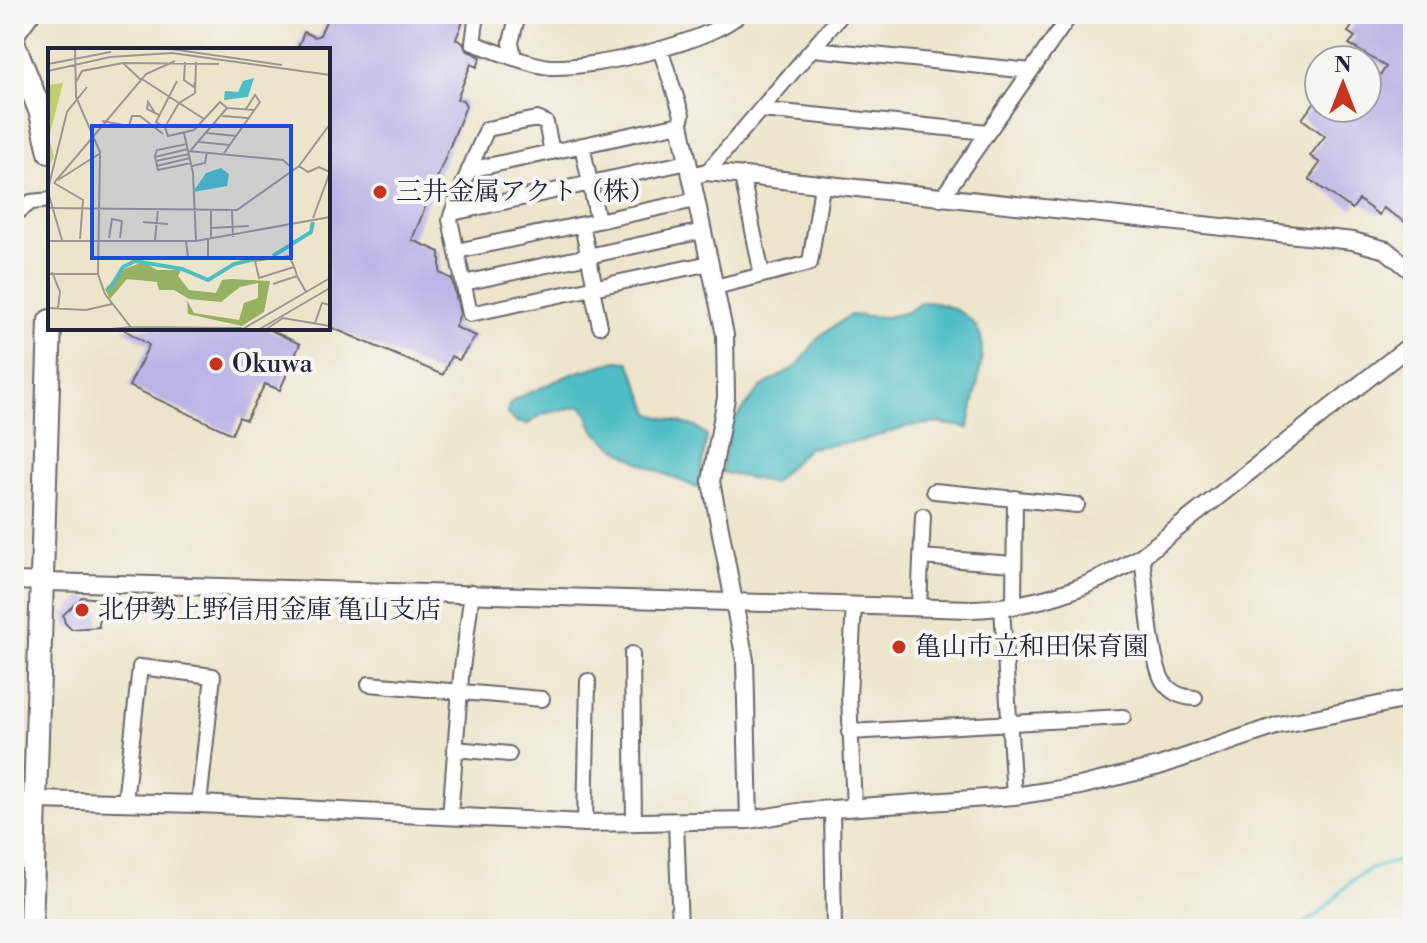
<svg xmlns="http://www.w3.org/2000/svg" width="1427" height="943" font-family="'Libre Bodoni','Noto Serif JP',serif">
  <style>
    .water { fill: #4fbec4; stroke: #387080; stroke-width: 2 }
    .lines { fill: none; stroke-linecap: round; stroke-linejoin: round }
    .stream { stroke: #4fbec4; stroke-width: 4 }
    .building { fill: #bcb4e6 }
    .minor-casing { stroke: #69666d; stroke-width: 18 }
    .tertiary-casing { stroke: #69666d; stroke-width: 20 }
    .trunk-casing { stroke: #69666d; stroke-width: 26 }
    .minor { stroke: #fff; stroke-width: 14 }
    .tertiary { stroke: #fff; stroke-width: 16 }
    .trunk { stroke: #fff; stroke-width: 22 }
    .poi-dot { fill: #c8321e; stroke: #f6f6f2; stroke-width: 3 }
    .labels { text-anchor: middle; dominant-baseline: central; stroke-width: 8; stroke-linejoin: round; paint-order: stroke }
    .poi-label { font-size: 26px; fill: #22223b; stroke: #f6f6f2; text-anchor: start }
    .inset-river { fill: none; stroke: #4fbec4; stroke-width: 4 }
    .inset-road { fill: none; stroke: #9c9791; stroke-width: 2 }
    .view { fill: #1d4ed8; fill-opacity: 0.15; stroke: #1d4ed8; stroke-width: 4 }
    .inset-edge { fill: none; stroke: #22223b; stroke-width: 4 }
  </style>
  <rect width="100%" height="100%" fill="#f6f6f2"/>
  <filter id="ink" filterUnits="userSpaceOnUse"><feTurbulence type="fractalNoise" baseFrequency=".0125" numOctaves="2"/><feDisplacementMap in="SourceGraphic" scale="16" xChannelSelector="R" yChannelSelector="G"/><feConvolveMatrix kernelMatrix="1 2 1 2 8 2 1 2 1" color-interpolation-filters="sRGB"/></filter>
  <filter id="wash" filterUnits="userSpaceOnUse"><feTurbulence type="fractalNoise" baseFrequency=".006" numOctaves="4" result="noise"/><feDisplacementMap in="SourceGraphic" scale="32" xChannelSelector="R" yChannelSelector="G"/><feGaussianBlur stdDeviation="1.8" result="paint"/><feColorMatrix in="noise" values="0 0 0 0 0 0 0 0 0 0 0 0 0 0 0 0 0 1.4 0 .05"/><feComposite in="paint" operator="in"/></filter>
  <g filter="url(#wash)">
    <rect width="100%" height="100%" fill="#ede5cb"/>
    <path class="water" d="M922,302C947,302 981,316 982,346C983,369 972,404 969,428L937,423L909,426L861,441L808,448L773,483L721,472L731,425L761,387L797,366L820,336L850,315L886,317L907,312Z
      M617,361L629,362L651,414L696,427L707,436L698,488C663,474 624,459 596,432C588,423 591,413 580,406L543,414L528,424L516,422L507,414L509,405L515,399L574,373Z"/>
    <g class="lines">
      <path class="stream" d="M1295,929C1349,901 1339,865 1413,860"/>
    </g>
    <g id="blocks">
      <path class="building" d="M329,14H453L464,19L456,39L463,43L466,50L481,57L477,67L471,64L457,99L463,100L466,106L412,240L440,252V273L452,279L460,314L455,327L476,336L459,360L451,356L443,375L328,326V50H297L304,32L315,37L320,35Z
        M1361,14H1413V227L1383,208L1379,215L1359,200L1352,209L1309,179L1320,163L1310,156L1325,136L1302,119L1319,96V108H1367V93L1386,67L1349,44L1355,37L1348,32Z
        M122,328H266L300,344L280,390L265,384L246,420L239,417L232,434L129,386L149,345Z
        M82,597L99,599V627L71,629L65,623L63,615Z"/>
    </g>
  </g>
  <g filter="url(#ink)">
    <use href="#blocks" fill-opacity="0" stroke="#69666d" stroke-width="2"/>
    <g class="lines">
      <g class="minor-casing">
        <path id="minor" d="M477,14L473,43L514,58
          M518,14L511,42L514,58C525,61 538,66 550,67C594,69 708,43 740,14
          M14,39L32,14
          M814,49L1031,71
          M761,110L988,132
          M582,145L598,221
          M688,162L452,213L450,220L470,314L710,263
          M469,170L487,129L537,119L546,123L552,152
          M707,172L842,14
          M742,176L762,275
          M941,199L1071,14
          M452,213L469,170L680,124L682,115L660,49
          M14,215L31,202L50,200
          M582,225L595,288
          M457,251L696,200
          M464,283L703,231
          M715,287L810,263L822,186
          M592,289L600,326
          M934,491L1077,505
          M1142,556C1146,586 1150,658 1163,681C1171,693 1181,697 1195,698
          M921,557L1013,564
          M919,607L923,516
          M1014,607L1015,498
          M1002,608L1014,796
          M632,654L634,823
          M369,684L542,699
          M849,732L1123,717
          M455,749L509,754
          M14,802L35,800
          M125,802L140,667L213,676L199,804
          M854,807L849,696L854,605
          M832,811L834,929
          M450,817L461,676L472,592
          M676,822L680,929
          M585,823L588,681"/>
      </g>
      <g class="tertiary-casing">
        <path id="tertiary" d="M680,124L725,335L726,398L711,481L745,660L749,820
          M691,176L707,172L1353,241L1386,250L1413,272
          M14,581L972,609C1036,607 1088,589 1142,556L1413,343
          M35,800L199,804L585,823L749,820L804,811L1014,796L1080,786L1159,766L1279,725L1413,698"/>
      </g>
      <g class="trunk-casing">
        <path id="trunk" d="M14,45L41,113L50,152
          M31,929L50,321"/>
      </g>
      <use href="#minor" class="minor"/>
      <use href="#tertiary" class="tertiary"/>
      <use href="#trunk" class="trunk"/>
    </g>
  </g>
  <g class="poi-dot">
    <circle cx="380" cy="192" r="8"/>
    <circle cx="216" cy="364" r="8"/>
    <circle cx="82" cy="610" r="8"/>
    <circle cx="899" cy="647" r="8"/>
  </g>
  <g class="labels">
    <g class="poi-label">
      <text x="396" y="192">三井金属アクト（株）</text>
      <text x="232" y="364">Okuwa</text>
      <text x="98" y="610">北伊勢上野信用金庫 亀山支店</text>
      <text x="915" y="647">亀山市立和田保育園</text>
    </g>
  </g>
  <g transform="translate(48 48)">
    <rect width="282" height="282" fill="#ede5cb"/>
    <path d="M15,35L1,90L6,108L0,120V37Z" fill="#bdce70"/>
    <path d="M95,214L109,222H133L130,228L141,242L168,245L174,232L183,231L222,233L216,264L194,278L140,266L139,252L146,265L191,272L196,255L210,250V235L192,239L173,254L141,251L126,242H111L109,234L79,231L62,251L57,241L76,221Z" fill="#96b162"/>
    <path d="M206,30L200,49L176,52L177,43L190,44L195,33ZM173,120L181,126L179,138L145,144L158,125Z" fill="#4fbec4"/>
    <path class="inset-river" d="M225,208L263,184L265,174M61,242L75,219L87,213L134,221L160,232L186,216L207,211"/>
    <path class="inset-road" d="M27,0L28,49L52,104L50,226L57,246L85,282M116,0L234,17M137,14L136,32L146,39L147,34M75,15L93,32M0,16L63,4M0,23L62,9L124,5L282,27M94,31L131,55L147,45L148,14M129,33L108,74L117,79L131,55L156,71M28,34L34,23L75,15L171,16M107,65L100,54L99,61L111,67M174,68L200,70M54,73L81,78L84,68H92L115,86M165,76L193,79M117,79L120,88L146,82L172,54L179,60L206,62M136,85L145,125L148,193M159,85L188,88M151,94L181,97M140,101L107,109L110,122L143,115M143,102L179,60M140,103L235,112L246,122M176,105L212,54L207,47L198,61M107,108L109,102L139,96M108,113L141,106M109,118L142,110M144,118L157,115L159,104M251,118L260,124L271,119L282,124M10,132L51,106M6,135L98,26L127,13M6,135L35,152L32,191M0,141L19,64L39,39M0,144L14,192M0,160L189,162L251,118L282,76M184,163L185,189M265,170L282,124M95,174L120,176M162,180L201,178M61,190L64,171L74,173L72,190M163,191V163M107,192L110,161M0,193H148L282,169M138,193L140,209H160V191M246,219L211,230L207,213L240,208L245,216L246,219L247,221L249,228L258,244M4,224L12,244L10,260M0,226H50M225,236L249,228M0,260L38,262L64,256M267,275L274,255L282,257M83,279L194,280M53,282L83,279M193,282L282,230M210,282L282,240M217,282L235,270L282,278"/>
    <path class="view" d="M44,78H243V210H44Z"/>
    <rect width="282" height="282" class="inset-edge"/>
  </g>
  <rect width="1427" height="943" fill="none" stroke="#f6f6f2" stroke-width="48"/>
  <g transform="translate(1343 84)"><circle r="38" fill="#f6f6f2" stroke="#a1a1a9" stroke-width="2"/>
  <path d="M0-6L14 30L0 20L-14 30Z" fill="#c8321e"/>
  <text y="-12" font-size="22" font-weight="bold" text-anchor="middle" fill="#22223b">N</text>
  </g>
</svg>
